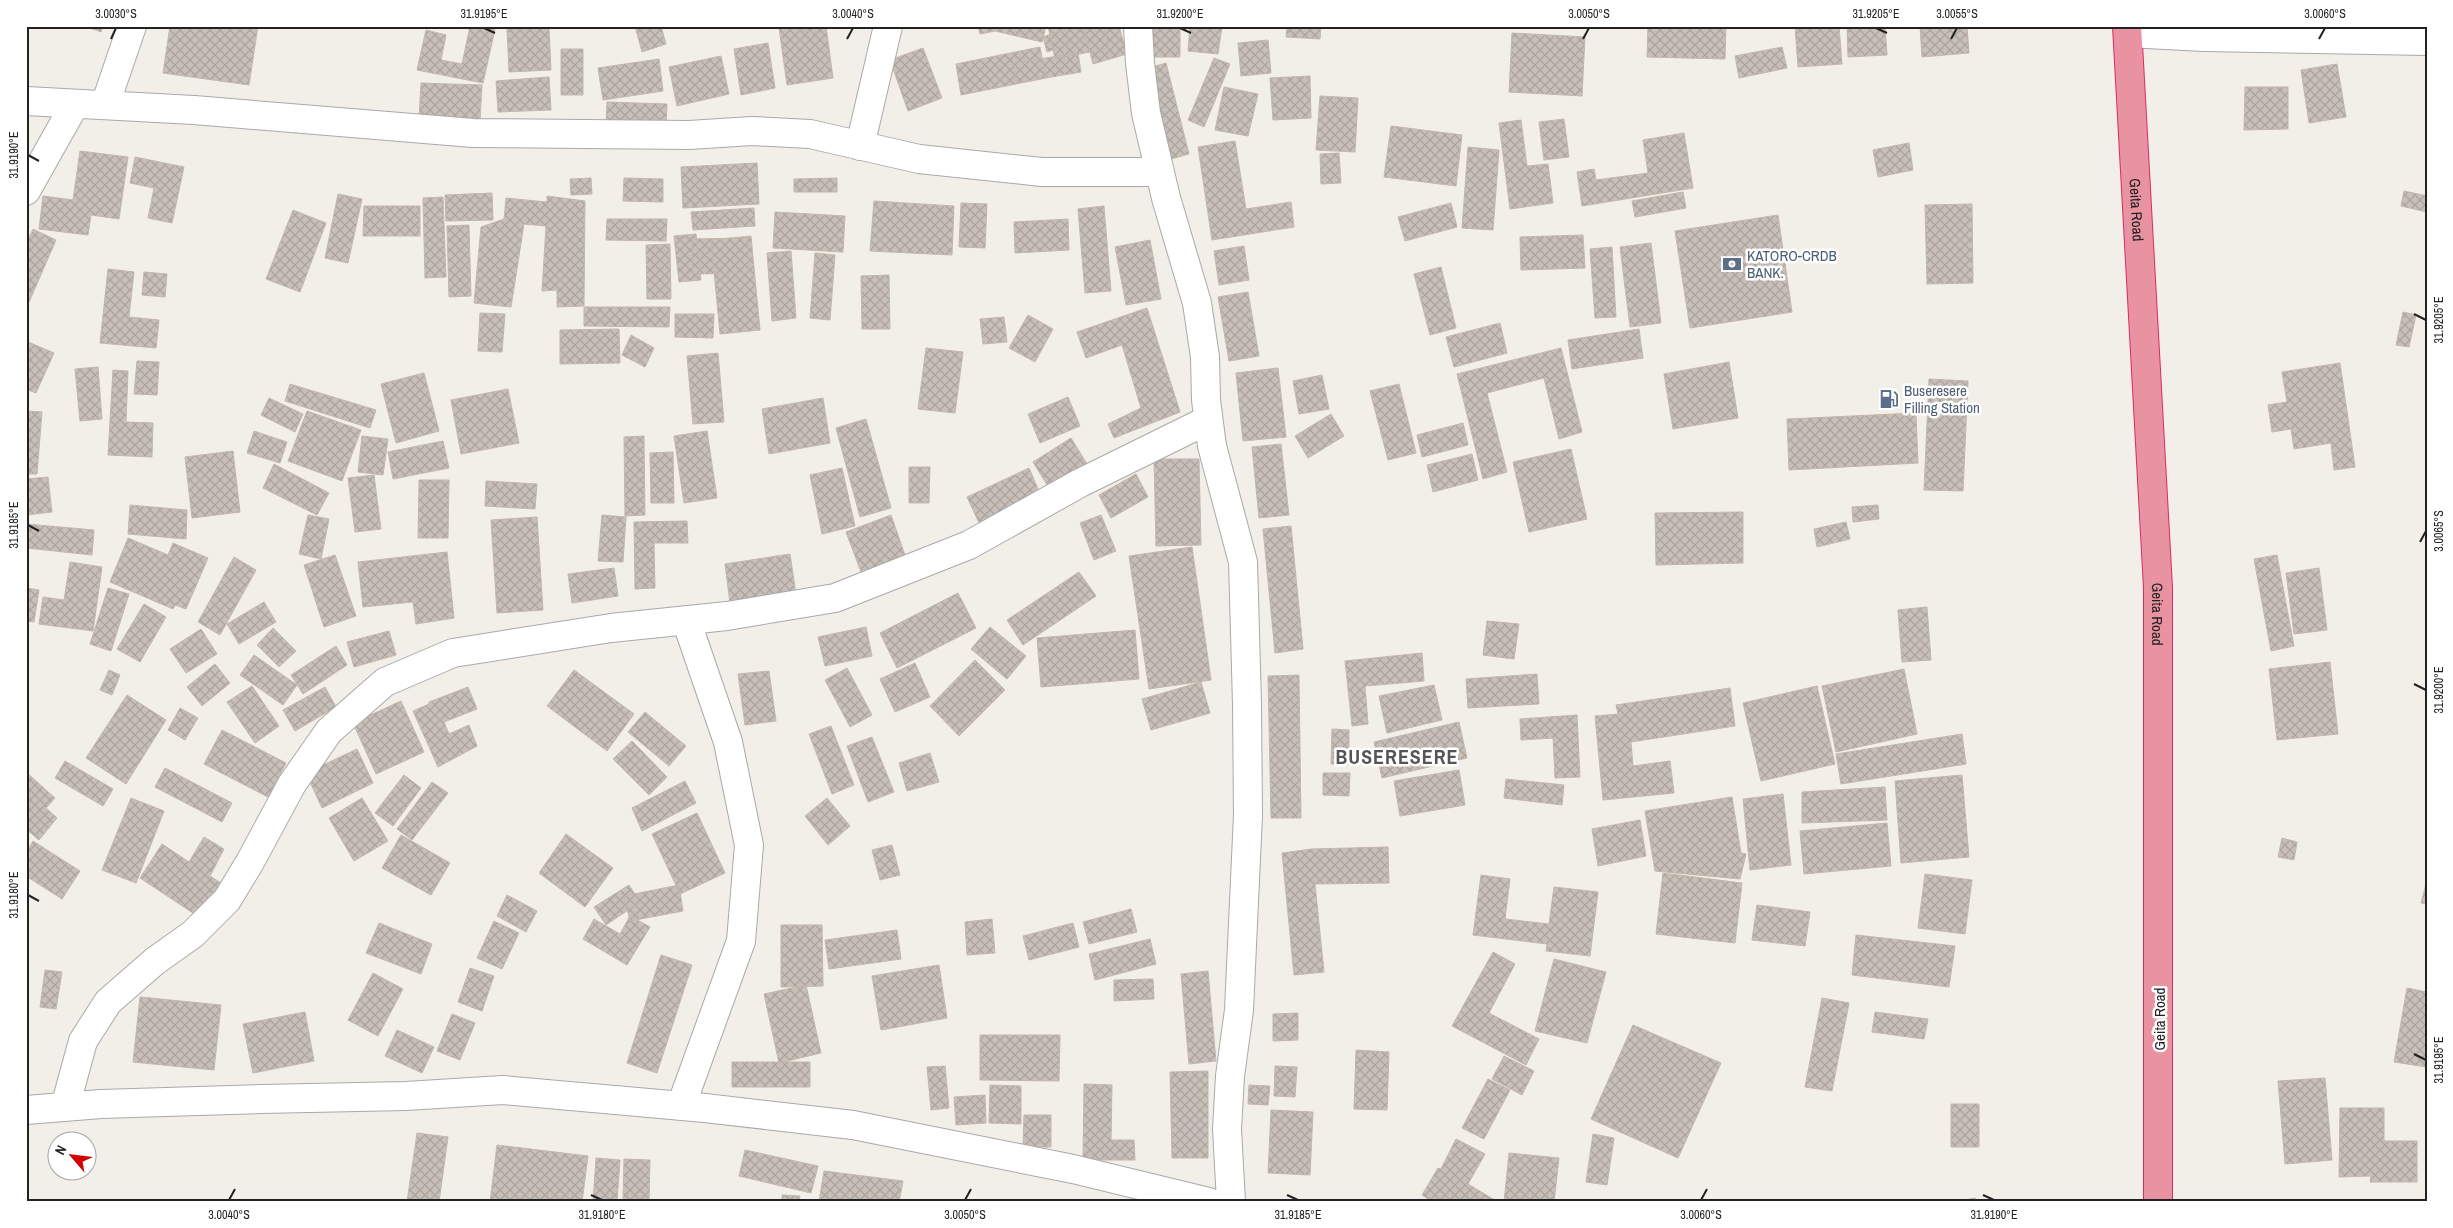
<svg xmlns="http://www.w3.org/2000/svg" width="2453" height="1228" font-family="'Archivo Narrow',sans-serif">
  <style>
    .building { fill: url(#building-cross-hatch); stroke: #c4b6ab }
    .lines { fill: none; stroke-linecap: round; stroke-linejoin: round }
    .minor-casing { stroke: #a9a9a9; stroke-width: 30 }
    .highway-casing { stroke: #dc2a67; stroke-width: 30 }
    .minor { stroke: #fff; stroke-width: 28 }
    .highway { stroke: #e892a2; stroke-width: 28 }
    .ticks { fill: none; stroke: #222; stroke-width: 2 }
    .labels { text-anchor: middle; dominant-baseline: central; stroke-width: 5; stroke-linejoin: round; paint-order: stroke }
    .street-label { font-size: 15px; fill: #222; stroke: #fff }
    .service-label { font-size: 15px; fill: #4e5e75; stroke: #fff; text-anchor: start }
    .district-label { font-size: 20px; font-weight: bold; letter-spacing: 1px; fill: #555; stroke: #fff }
    .neatline { fill: none; stroke: #222; stroke-width: 2 }
    .ticks-label { font-size: 12px; text-anchor: middle; fill: #222 }
  </style>
  <defs>
    <pattern id="building-cross-hatch" width="8" height="8" patternUnits="userSpaceOnUse" patternTransform="scale(1.25)"><rect width="8" height="8" fill="#c7bfb8"/><path d="M0 0l8 8M0 8l8-8" fill="none" stroke="#aba49e"/></pattern>
  </defs>
  <rect width="100%" height="100%" fill="#f2efe9"/>
  <path class="building" d="M84,26H103L101,32Z
    M170,26H258L249,85L163,73Z
    M470,26L495,29L483,83L417,70L426,30L446,35L441,60L462,64Z
    M635,26H661L666,44L642,52Z
    M793,26H826L833,78L787,85L779,28Z
    M798,26H827L826,34L798,30Z
    M978,26H1046L1042,42L995,31L980,34Z
    M1048,26H1104L1109,48L1055,59Z
    M1083,26H1119L1127,54L1093,64Z
    M1152,26H1180V57H1152Z
    M1190,26H1222L1218,54L1188,51Z
    M1287,26H1321L1320,39L1286,37Z
    M1648,26H1726L1725,59L1647,57Z
    M1795,26H1839L1842,64L1798,67Z
    M1847,26H1885L1887,55L1848,57Z
    M1920,26H1967L1969,53L1922,57Z
    M549,28L551,70L509,72L507,29Z
    M1065,29L1070,44L1047,52L1043,37Z
    M1512,33L1585,37L1582,96L1509,92Z
    M1268,40L1271,73L1241,76L1238,43Z
    M768,43L775,88L741,95L734,49Z
    M1040,47L1046,78L961,95L956,64Z
    M1782,47L1787,68L1739,78L1735,56Z
    M923,48L942,98L908,111L890,60Z
    M561,49H583V95H561Z
    M1078,53L1081,72L1016,83L1013,63Z
    M721,56L729,94L677,106L669,67Z
    M1214,58L1230,64L1204,127L1188,120Z
    M659,59L663,91L603,100L598,68Z
    M1166,63L1189,154L1171,159L1149,68Z
    M2337,64L2346,117L2309,123L2301,70Z
    M1310,76L1311,118L1273,120L1270,78Z
    M549,77L551,110L498,112L496,81Z
    M421,83L482,85L480,120L419,118Z
    M1224,87L1258,94L1248,136L1215,130Z
    M2245,87H2288V129L2244,130Z
    M1320,96L1358,98L1355,152L1316,150Z
    M607,102L667,104L666,125L606,123Z
    M1564,119L1569,157L1544,160L1539,122Z
    M1521,120L1527,166L1548,164L1553,203L1510,209L1499,123Z
    M1391,126L1462,135L1456,186L1384,177Z
    M1684,133L1693,188L1582,206L1577,172L1594,169L1596,180L1648,173L1643,140Z
    M1235,141L1246,209L1291,202L1294,227L1212,240L1198,147Z
    M1909,143L1913,170L1878,177L1873,150Z
    M1468,147L1499,150L1493,230L1462,228Z
    M80,151L128,157L119,219L91,215L88,235L39,229L43,196L73,200Z
    M1339,153L1341,183L1321,184L1320,154Z
    M135,157L184,167L172,223L148,218L154,188L130,183Z
    M757,163L759,204L683,208L681,167Z
    M591,178L592,194L571,195L570,179Z
    M624,178L663,179V202L623,201Z
    M837,178V192H794V179Z
    M2404,191L2427,196V212L2401,206Z
    M1683,192L1686,208L1635,217L1632,201Z
    M492,193L493,220L446,221L445,195Z
    M338,194L362,199L348,263L325,258Z
    M547,196L585,201L584,306L557,307V290L542,291L546,226L524,224L511,307L474,303L481,227L504,219L506,198L547,202Z
    M443,197L446,277L425,278L423,198Z
    M874,201L954,206L952,255L870,251Z
    M961,203L987,204L985,248L959,247Z
    M1451,203L1457,227L1405,241L1398,217Z
    M1972,204L1973,283L1927,284L1925,205Z
    M364,206H420V236H363Z
    M1104,206L1111,291L1085,293L1078,209Z
    M754,208L755,226L693,230L691,212Z
    M293,210L326,223L300,292L266,279Z
    M775,212L845,216L843,252L773,248Z
    M1778,215L1792,312L1690,328L1675,231Z
    M607,219H667L666,241L606,240Z
    M1068,219L1069,250L1015,253L1014,222Z
    M469,225L471,296L449,297L447,226Z
    M33,229L56,240L29,302L26,301V244Z
    M696,234L701,280L679,282L674,236Z
    M1583,235L1585,268L1521,270L1520,237Z
    M751,236L760,330L720,334L711,240Z
    M748,238L749,273L693,274L692,239Z
    M1150,240L1161,299L1126,305L1115,247Z
    M1651,243L1661,323L1630,327L1620,247Z
    M670,244L671,299H647L646,245Z
    M1244,246L1249,280L1219,285L1214,251Z
    M1612,247L1616,317L1595,318L1590,249Z
    M791,251L796,318L772,321L767,253Z
    M815,253L835,255L830,320L810,318Z
    M1441,267L1456,328L1430,335L1414,274Z
    M108,269L134,272L129,317L159,320L156,348L100,343Z
    M144,272L167,274L165,297L142,295Z
    M889,275L890,329H862L861,276Z
    M1248,292L1259,356L1229,361L1218,297Z
    M584,307H670L669,327L584,326Z
    M1147,308L1180,412L1114,438L1108,424L1141,408L1122,345L1086,358L1077,332Z
    M2403,312L2416,315L2409,347L2396,345Z
    M480,313L505,314L502,352L478,351Z
    M675,314H714L713,338L675,337Z
    M1028,315L1053,329L1035,362L1009,348Z
    M1004,317L1007,342L983,344L980,319Z
    M1500,323L1507,353L1454,367L1446,337Z
    M619,329L620,363L560,364V330Z
    M1639,329L1643,358L1572,369L1568,340Z
    M631,335L654,348L645,367L622,355Z
    M26,341L54,353L36,393L26,389Z
    M926,348L963,352L955,413L918,409Z
    M1561,348L1582,432L1559,439L1544,378L1487,393L1507,472L1483,479L1457,374Z
    M718,353L724,422L693,424L687,356Z
    M137,361L159,362L157,395L134,394Z
    M1729,362L1738,418L1673,429L1664,374Z
    M2340,363L2355,467L2334,470L2331,443L2294,449L2291,429L2272,432L2268,405L2287,402L2282,372Z
    M98,367L102,419L80,421L75,369Z
    M1278,368L1286,437L1243,441L1236,373Z
    M113,370L128,371L126,422L153,423L152,457L108,455Z
    M424,373L439,431L396,443L381,384Z
    M1322,375L1329,409L1299,414L1293,381Z
    M1929,379L1968,381L1963,491L1924,490Z
    M290,384L376,410L370,428L285,401Z
    M1399,384L1416,453L1388,460L1370,391Z
    M508,389L519,443L461,454L451,400Z
    M1068,397L1080,426L1040,443L1028,414Z
    M269,398L303,414L295,432L261,415Z
    M823,398L830,443L769,454L762,409Z
    M26,411L42,412L37,474H26Z
    M307,411L361,430L342,481L288,461Z
    M1916,413L1918,463L1789,470L1787,419Z
    M1331,414L1344,436L1308,458L1295,436Z
    M866,419L891,508L860,517L836,428Z
    M1463,423L1468,445L1422,457L1417,435Z
    M254,431L287,442L280,463L247,453Z
    M707,431L717,498L684,503L674,436Z
    M362,436L388,439L383,475L358,472Z
    M644,436L645,515L625,516L624,437Z
    M1071,438L1087,464L1049,488L1033,462Z
    M443,441L449,468L393,479L388,452Z
    M1281,444L1289,515L1259,518L1252,447Z
    M1571,449L1587,519L1529,532L1513,462Z
    M233,451L240,512L192,518L185,457Z
    M673,452L674,503H651L650,453Z
    M1472,454L1478,480L1433,492L1427,465Z
    M1154,459H1199L1201,545L1156,546Z
    M274,464L329,493L317,515L263,488Z
    M909,467H930L929,503H909Z
    M842,468L855,526L822,534L810,475Z
    M1029,468L1041,496L980,525L967,497Z
    M1136,474L1148,497L1111,518L1099,495Z
    M374,475L381,529L355,532L348,478Z
    M48,477L52,512L26,515V479Z
    M419,480H449L448,538H418Z
    M486,481L537,484L535,509L485,506Z
    M130,505L187,510L186,539L128,534Z
    M1878,505L1879,519L1853,522L1852,507Z
    M1743,512V563L1656,565L1655,513Z
    M308,515L329,519L321,559L299,554Z
    M602,515L626,517L623,562L598,561Z
    M891,515L907,561L863,577L846,532Z
    M1101,515L1116,551L1094,560L1080,523Z
    M537,517L543,610L497,613L491,520Z
    M687,521L688,543H654L655,588L635,589L634,522Z
    M1846,522L1850,539L1817,547L1814,529Z
    M26,524L94,530L92,555L26,548Z
    M1291,526L1303,649L1275,653L1263,529Z
    M128,538L168,555L173,543L208,558L186,609L175,605L173,609L110,582Z
    M1192,547L1211,680L1149,689L1129,556Z
    M447,552L454,618L416,624L413,602L363,607L358,562Z
    M790,554L797,601L731,611L725,564Z
    M335,555L356,616L324,627L304,565Z
    M2277,555L2294,646L2271,651L2254,559Z
    M234,557L256,570L220,635L198,622Z
    M70,562L102,567L93,631L39,624L43,597L64,600Z
    M614,568L618,596L572,603L568,574Z
    M2319,568L2327,630L2294,634L2286,573Z
    M1079,572L1096,596L1023,645L1007,620Z
    M26,588L39,590L34,622L26,621Z
    M108,588L129,594L111,651L90,644Z
    M958,593L976,628L897,668L880,633Z
    M264,602L276,622L239,644L227,624Z
    M144,604L166,617L140,662L117,649Z
    M1927,607L1931,660L1902,662L1898,610Z
    M1487,621L1519,624L1514,659L1483,655Z
    M866,627L872,656L825,666L818,637Z
    M990,627L1026,656L1007,679L971,649Z
    M273,628L296,651L279,667L257,645Z
    M201,629L217,654L186,673L170,649Z
    M1135,630L1139,679L1041,687L1037,638Z
    M389,631L396,655L354,667L347,642Z
    M336,646L347,665L303,694L291,675Z
    M1422,653L1424,681L1365,686L1368,724L1352,726L1345,661Z
    M254,655L297,685L283,705L240,675Z
    M975,660L1005,690L959,736L930,706Z
    M2330,662L2338,734L2277,740L2269,669Z
    M915,663L930,697L895,712L880,679Z
    M215,664L230,683L202,706L187,687Z
    M847,668L872,715L850,727L825,680Z
    M1904,669L1917,734L1836,752L1822,686Z
    M109,670L120,675L112,695L100,690Z
    M574,670L634,714L607,751L547,706Z
    M769,671L776,721L745,725L738,674Z
    M1537,674L1539,704L1468,708L1466,679Z
    M1299,675L1301,818H1271L1268,676Z
    M1201,682L1210,713L1151,730L1142,699Z
    M1434,685L1442,720L1387,733L1379,696Z
    M252,686L279,726L255,743L227,702Z
    M1817,686L1835,764L1761,781L1743,703Z
    M325,687L336,707L295,731L283,710Z
    M468,687L477,709L444,722L449,734L469,725L477,746L438,767L413,711L429,704V702Z
    M1730,688L1735,726L1631,742L1633,766L1670,761L1674,793L1603,800L1595,716L1618,714L1616,705Z
    M127,695L166,720L126,784L86,758Z
    M401,701L424,752L376,774L353,723Z
    M180,708L198,718L185,740L168,730Z
    M645,712L686,746L669,766L628,732Z
    M1577,715L1580,777L1555,778L1553,738L1521,740L1520,719Z
    M1459,722L1467,758L1382,778L1374,742Z
    M831,726L854,785L832,794L809,734Z
    M1332,729L1349,730V764H1331Z
    M222,730L286,763L268,797L204,764Z
    M1962,734L1966,764L1841,784L1836,754Z
    M872,737L894,792L868,802L847,746Z
    M632,741L667,777L649,795L613,759Z
    M357,749L373,783L322,808L306,773Z
    M930,753L939,782L907,791L899,763Z
    M65,761L113,789L103,806L55,778Z
    M165,768L232,803L222,822L155,787Z
    M1459,770L1465,805L1400,816L1394,781Z
    M26,772L55,798L46,808L57,818L39,840L26,829Z
    M1323,773H1350L1349,796L1323,795Z
    M404,775L421,788L393,826L375,813Z
    M1962,775L1969,857L1901,863L1895,781Z
    M1506,779L1564,785L1562,805L1504,798Z
    M685,781L696,803L642,831L632,808Z
    M432,782L448,793L412,840L397,829Z
    M1885,787L1887,820L1802,823V792Z
    M1783,794L1791,865L1750,870L1743,799Z
    M1732,797L1741,853L1746,854L1740,879L1655,871L1645,811Z
    M131,798L164,811L136,883L102,870Z
    M362,798L388,841L354,861L329,818Z
    M827,798L850,826L828,845L805,816Z
    M697,813L725,873L680,894L652,834Z
    M1640,820L1646,856L1598,866L1592,829Z
    M1887,823L1891,866L1804,874L1800,831Z
    M566,834L613,868L585,907L539,873Z
    M401,835L450,863L431,895L382,868Z
    M204,837L224,849L210,876L224,885L202,919L140,878L162,844L189,862Z
    M2282,838L2297,842L2294,860L2278,857Z
    M33,841L80,871L62,899L26,876V853Z
    M892,845L900,875L880,880L872,850Z
    M1388,847L1389,883L1315,884L1324,972L1294,975L1282,853L1311,849Z
    M1663,873L1742,883L1735,943L1656,934Z
    M1925,874L1972,880L1965,934L1918,928Z
    M1481,875L1510,879L1505,919L1549,924L1554,887L1598,892L1590,956L1546,951L1547,944L1473,935Z
    M2427,880V904L2421,903Z
    M629,885L640,902L606,925L594,907Z
    M679,885L683,911L630,921L624,896Z
    M507,895L537,911L526,932L497,916Z
    M1757,905L1810,912L1805,946L1752,940Z
    M1131,909L1137,932L1089,944L1083,922Z
    M630,916L650,927L627,965L583,939L594,919L620,934Z
    M992,919L995,953L967,955L965,922Z
    M494,921L519,933L502,969L477,958Z
    M379,923L432,944L421,974L366,953Z
    M1073,923L1079,947L1029,960L1023,936Z
    M781,925H822L823,986L781,987Z
    M897,930L901,959L829,969L825,940Z
    M1856,935L1955,946L1949,987L1852,975Z
    M1150,939L1156,964L1095,980L1089,954Z
    M1493,952L1515,964L1489,1013L1539,1039L1526,1065L1452,1026Z
    M661,955L692,965L657,1073L627,1063Z
    M1554,959L1606,972L1587,1043L1535,1031Z
    M939,965L947,1018L881,1030L872,976Z
    M470,968L494,976L482,1011L458,1002Z
    M45,970L62,972L56,1009L40,1007Z
    M1208,971L1216,1061L1189,1064L1181,974Z
    M373,973L403,989L378,1036L348,1020Z
    M1153,979L1154,999L1114,1001V980Z
    M806,985L821,1053L779,1063L764,994Z
    M2407,988L2427,992V1067L2394,1062Z
    M140,997L221,1005L214,1070L133,1062Z
    M1822,998L1849,1003L1832,1091L1805,1087Z
    M305,1012L314,1061L253,1073L243,1024Z
    M1875,1012L1928,1019L1924,1039L1872,1032Z
    M1298,1013V1040L1273,1041V1014Z
    M452,1014L475,1023L460,1060L437,1051Z
    M1633,1025L1721,1063L1678,1158L1591,1119Z
    M397,1030L434,1047L422,1073L385,1056Z
    M980,1035H1060L1059,1081L980,1080Z
    M1356,1050L1389,1052L1387,1110L1354,1109Z
    M1504,1056L1534,1071L1522,1095L1492,1079Z
    M732,1062H810V1087H732Z
    M945,1066L949,1108L931,1110L927,1067Z
    M1275,1066L1297,1067L1295,1097L1274,1096Z
    M1208,1071V1158H1172L1170,1072Z
    M2325,1078L2332,1160L2285,1164L2278,1081Z
    M1488,1079L1510,1090L1484,1139L1462,1128Z
    M1084,1084L1112,1085L1111,1140H1134L1135,1160H1083Z
    M990,1085L1021,1086V1124L989,1123Z
    M1249,1085L1270,1086L1268,1105L1248,1104Z
    M985,1095L986,1123L956,1125L954,1097Z
    M1951,1104H1979V1147H1951Z
    M2340,1108H2384V1141H2417V1182H2370L2371,1176L2339,1177Z
    M1271,1110L1313,1112L1310,1175L1268,1173Z
    M1024,1115H1051V1147H1023Z
    M417,1133L448,1137L439,1202H407Z
    M1593,1134L1614,1138L1607,1185L1586,1182Z
    M1456,1139L1485,1154L1468,1184L1498,1202H1433L1422,1195L1438,1168L1441,1169Z
    M497,1145L588,1156L582,1202H490Z
    M745,1150L818,1166L811,1193L739,1176Z
    M1509,1153L1559,1158L1554,1202H1504Z
    M596,1158L620,1160L617,1202H593Z
    M624,1159L650,1160L649,1202H623Z
    M824,1171L903,1181L899,1202H819Z
    M782,1195L800,1196L799,1202H782Z
    M1975,1198L1976,1202H1955Z"/>
  <g class="lines">
    <g class="minor-casing">
      <path id="minor" d="M1138,26L1140,63L1146,113L1166,198L1197,303L1205,357L1206,400L1212,446L1243,562L1247,704L1248,815L1239,1010L1230,1076L1227,1129L1231,1202
        M2128,33L2204,37L2427,41
        M26,101L194,110L473,133L689,135L752,131L810,134L919,159L1042,172H1160
        M105,105L132,26
        M860,146L888,26
        M26,191L75,104
        M681,1106L741,941L749,845L728,742L686,620
        M65,1107L83,1041L108,1002L155,961L193,934L227,900L250,862L292,784L329,731L385,682L453,653L611,628L727,616L835,598L969,545L1080,483L1208,420
        M26,1110L101,1104L262,1099L406,1096L503,1090L705,1108L853,1125L1073,1169L1209,1202"/>
    </g>
    <g class="highway-casing">
      <g id="highway">
        <path id="s1" d="M2127,26L2158,588V1202"/>
      </g>
    </g>
    <use href="#minor" class="minor"/>
    <use href="#highway" class="highway"/>
  </g>
  <path class="ticks" d="M484,28L495,33M1180,28L1191,33M1876,28L1887,33M111,39L116,28M847,39L853,28M1583,39L1589,28M1951,39L1957,28M2319,39L2325,28M28,155L39,161M2414,314L2426,320M28,525L39,531M2420,542L2426,531M2414,684L2426,690M28,895L39,901M2414,1054L2426,1060M591,1195L602,1200M1287,1195L1298,1200M1983,1195L1994,1200M229,1200L235,1189M965,1200L971,1189M1701,1200L1707,1189"/>
  <defs>
    <g id="bank-bare" transform="scale(1.5)"><path d="M-6-4H6V4H-6ZM0-2.3a2.3 2.3 0 1 0 0 4.6a2.3 2.3 0 1 0 0-4.6Z" fill="#5c6f8a" stroke="#fff" stroke-width="2.5" paint-order="stroke"/></g>
    <g id="fuel-bare" transform="scale(1.5)"><path d="M-5.5-6h7V0h2V4h1.3V-2.5L3-4.5l.8-.8L6-3V5H2.5V1h-1V6h-7ZM-4.2-4.7v3.2H.2V-4.7Z" fill="#5c6f8a" stroke="#fff" stroke-width="2.5" paint-order="stroke"/></g>
  </defs>
  <g fill-rule="evenodd">
    <use href="#bank-bare" x="1732" y="264"/>
    <use href="#fuel-bare" x="1889" y="399"/>
  </g>
  <g class="labels">
    <g class="street-label">
      <text stroke="none"><textPath href="#s1" startOffset="184">Geita Road</textPath></text>
      <text stroke="none"><textPath href="#s1" startOffset="589">Geita Road</textPath></text>
      <text transform="translate(2159 1019) rotate(-90)">Geita Road</text>
    </g>
    <g class="service-label">
      <text x="1747" y="255">KATORO-CRDB<tspan x="1747" dy="17">BANK.</tspan></text>
      <text x="1904" y="390">Buseresere<tspan x="1904" dy="17">Filling Station</tspan></text>
    </g>
    <g class="district-label">
      <text x="1397" y="756">BUSERESERE</text>
    </g>
  </g>
  <rect width="2453" height="1228" fill="none" stroke="#ffffff" stroke-width="55"/>
  <g transform="translate(72 1156) rotate(298)"><circle r="24" fill="#ffffff" stroke="#a7a7a7"/>
  <path d="M0-4L9 19L0 12L-9 19Z" fill="#d40000"/>
  <text y="-8" font-size="14" font-weight="bold" text-anchor="middle" fill="#222222">N</text>
  </g>
  <rect x="28" y="28" width="2398" height="1172" class="neatline"/>
  <g class="ticks-label">
    <text x="116" y="18">3.0030°S</text>
    <text x="484" y="18">31.9195°E</text>
    <text x="853" y="18">3.0040°S</text>
    <text x="1180" y="18">31.9200°E</text>
    <text x="1589" y="18">3.0050°S</text>
    <text x="1876" y="18">31.9205°E</text>
    <text x="1957" y="18">3.0055°S</text>
    <text x="2325" y="18">3.0060°S</text>
    <text transform="translate(14 155) rotate(-90)" y="4">31.9190°E</text>
    <text transform="translate(2439 320) rotate(-90)" y="4">31.9205°E</text>
    <text transform="translate(14 525) rotate(-90)" y="4">31.9185°E</text>
    <text transform="translate(2439 531) rotate(-90)" y="4">3.0065°S</text>
    <text transform="translate(2439 690) rotate(-90)" y="4">31.9200°E</text>
    <text transform="translate(14 895) rotate(-90)" y="4">31.9180°E</text>
    <text transform="translate(2439 1060) rotate(-90)" y="4">31.9195°E</text>
    <text x="229" y="1219">3.0040°S</text>
    <text x="602" y="1219">31.9180°E</text>
    <text x="965" y="1219">3.0050°S</text>
    <text x="1298" y="1219">31.9185°E</text>
    <text x="1701" y="1219">3.0060°S</text>
    <text x="1994" y="1219">31.9190°E</text>
  </g>
</svg>
